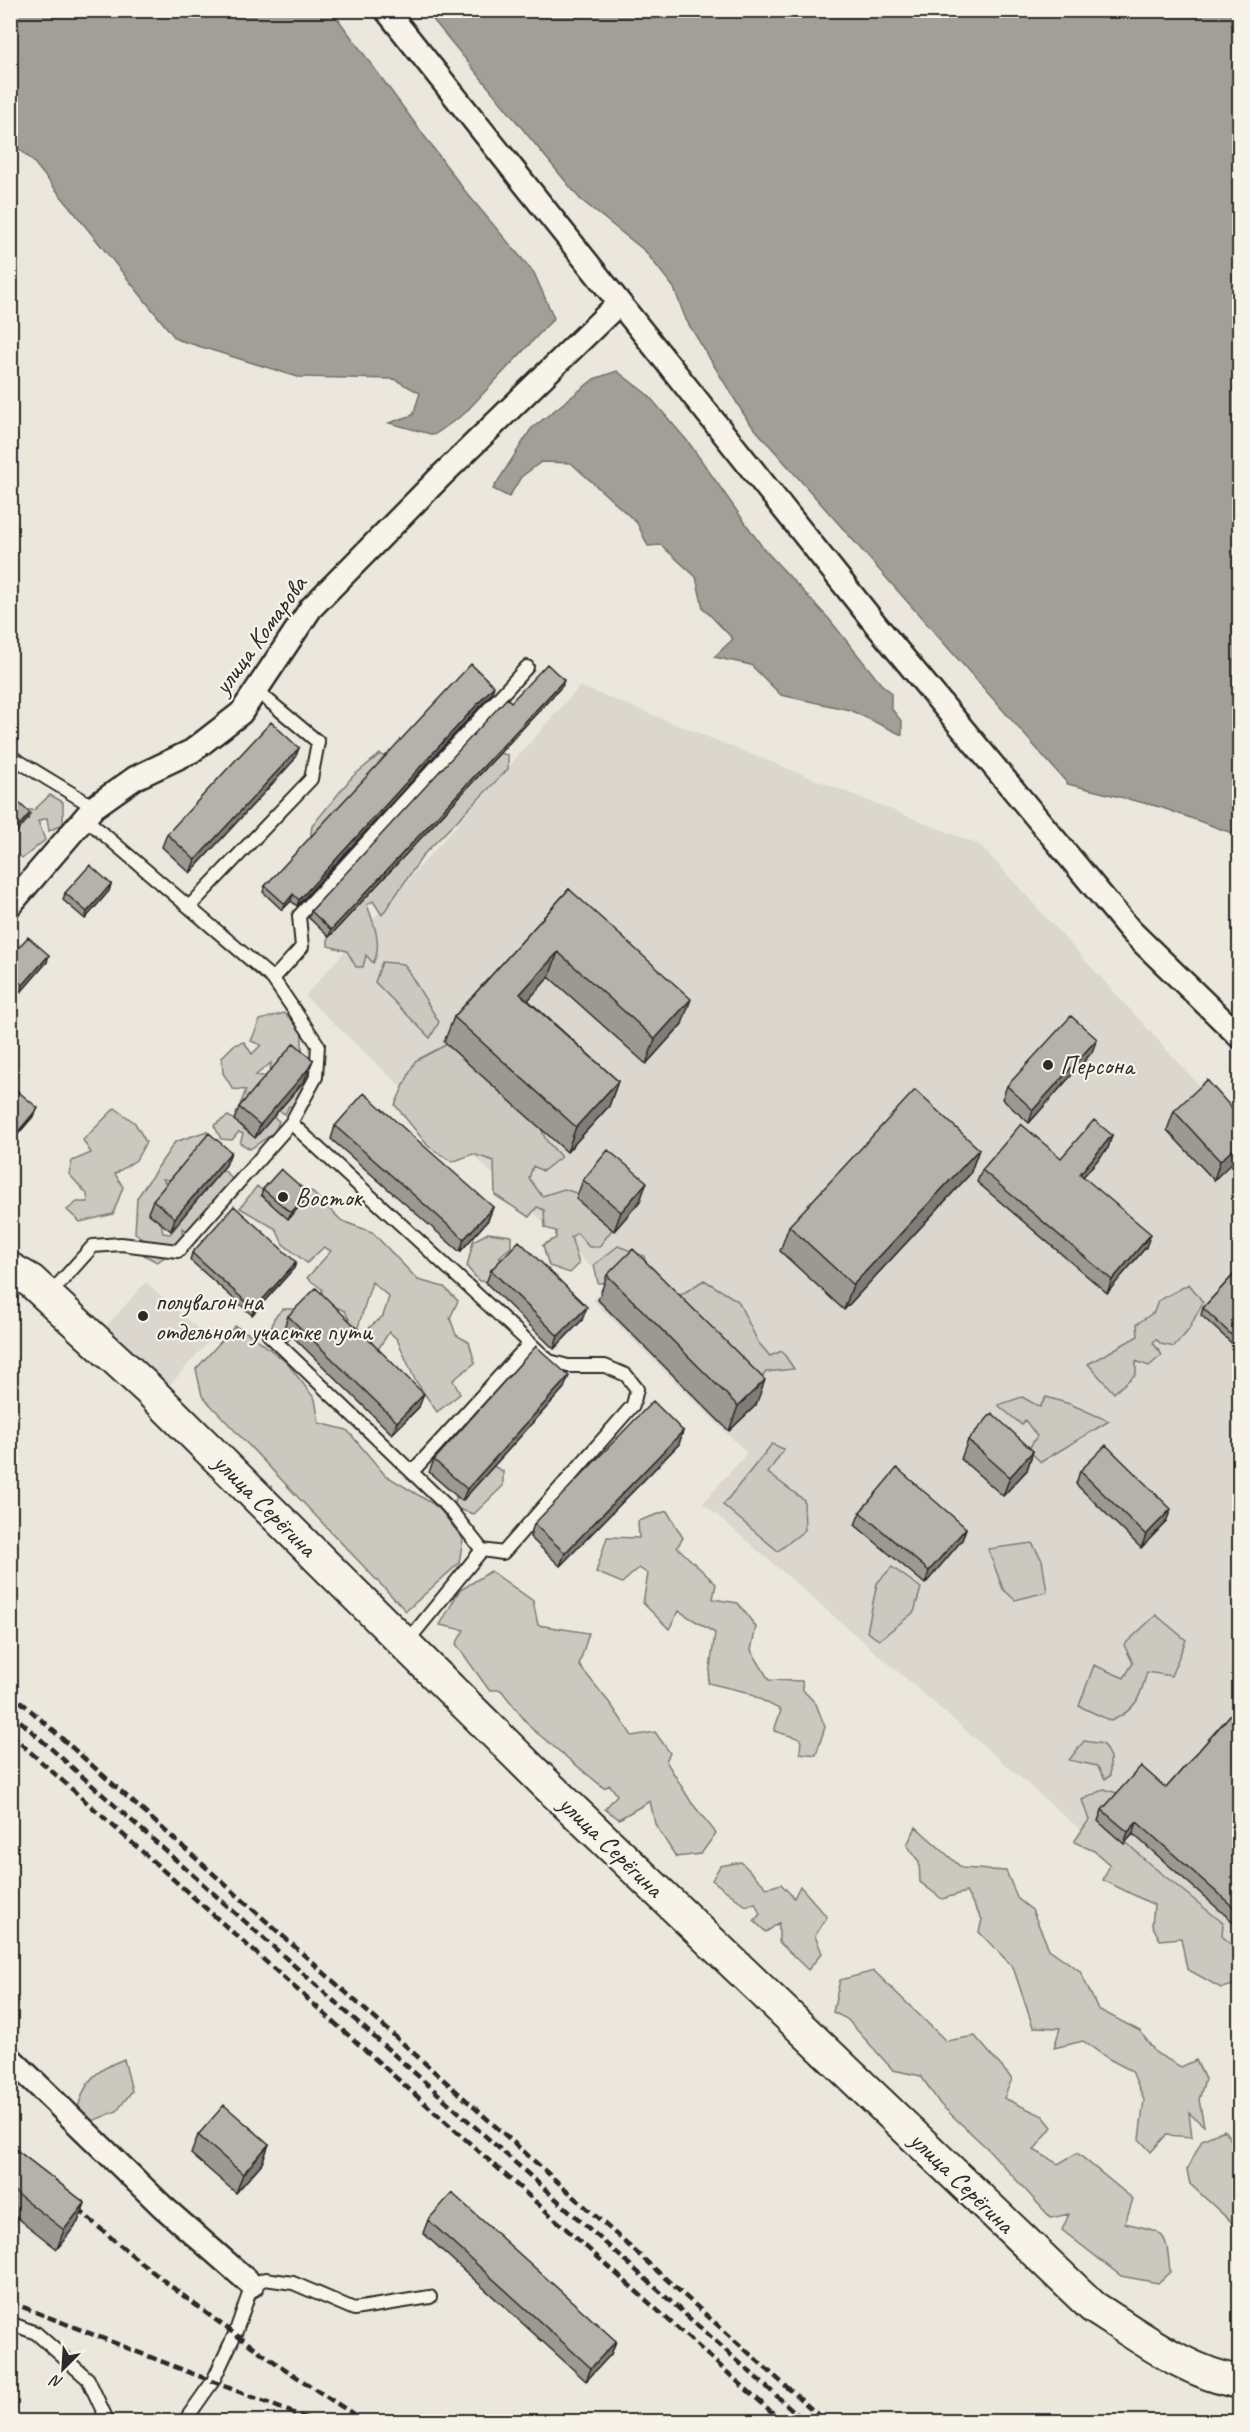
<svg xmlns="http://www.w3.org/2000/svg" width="1250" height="2432" font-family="Caveat,sans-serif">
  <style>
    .built { fill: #dbd7ce }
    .green { fill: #cbc8bf; stroke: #7b7a75; stroke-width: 1.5 }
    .water { fill: #a29f98; stroke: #72716c; stroke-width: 1.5 }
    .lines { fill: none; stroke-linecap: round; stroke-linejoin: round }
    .lane-casing { stroke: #2b2b2b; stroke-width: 16 }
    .street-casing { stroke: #2b2b2b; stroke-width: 27 }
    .secondary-casing { stroke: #2b2b2b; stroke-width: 36 }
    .lane { stroke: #f7f3e8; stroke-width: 12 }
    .street { stroke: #f7f3e8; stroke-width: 22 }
    .secondary { stroke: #f7f3e8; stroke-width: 32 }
    .rail { stroke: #2b2b2b; stroke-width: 4.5; stroke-dasharray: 9 4.5; stroke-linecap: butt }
    .wall { fill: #9c9993; stroke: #2b2b2b; stroke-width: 1.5 }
    .shaded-wall { fill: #7f7d78; stroke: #2b2b2b; stroke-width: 1.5 }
    .building { fill: #b5b2ab; stroke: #2b2b2b; stroke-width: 1.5 }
    .poi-dot { fill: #2b2b2b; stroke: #f7f3e8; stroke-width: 2 }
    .labels { text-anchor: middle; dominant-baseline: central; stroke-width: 4.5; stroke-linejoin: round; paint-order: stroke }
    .street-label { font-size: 26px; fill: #2b2b2b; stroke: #f7f3e8 }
    .poi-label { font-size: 26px; fill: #2b2b2b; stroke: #f7f3e8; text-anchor: start }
  </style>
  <rect width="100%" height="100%" fill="#ebe7dd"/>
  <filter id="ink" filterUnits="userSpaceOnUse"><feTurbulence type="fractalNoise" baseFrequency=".0167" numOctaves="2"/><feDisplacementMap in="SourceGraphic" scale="12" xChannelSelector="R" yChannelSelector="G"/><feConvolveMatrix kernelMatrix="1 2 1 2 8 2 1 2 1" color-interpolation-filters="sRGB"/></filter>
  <g filter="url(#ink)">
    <path class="built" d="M580,686L980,845L1239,1129V1967L703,1503L747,1453L593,1300L609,1284L305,996Z
      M146,1282L210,1340L168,1387L104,1329Z"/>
    <path class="green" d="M489,751L508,755V769L424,854L382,915L373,901L367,905C374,923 383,946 373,963L366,955L363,967H356L347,951L328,946V930Z
      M380,754L393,762L309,849L312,826L352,777Z
      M50,795L63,802V824L49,831L47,818L38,821L45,840L23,858L11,853V820L19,810H34Z
      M382,962L404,964L439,1022L430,1038L375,982Z
      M284,1013L302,1029V1051L270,1072L271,1063L256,1075L311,1085L297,1109L289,1106L285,1114L272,1107L269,1114L279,1121L275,1132L250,1149L240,1143L243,1134L239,1132L232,1140L221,1139L214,1125L228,1116L247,1127L255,1105H240L246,1090L233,1089L223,1073L222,1057L234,1045L244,1042L252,1054L261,1045L251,1041L260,1020Z
      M457,1039L536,1117L546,1140L561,1157L543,1171L533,1166L529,1178L542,1196L564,1189L588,1197L620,1219L599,1247H589L577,1233L571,1237L579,1264L570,1273L549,1266L543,1245L556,1238V1231L545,1228L544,1210L537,1207L529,1217L495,1195L494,1161L473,1154L452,1162L428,1146L395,1105L415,1061Z
      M115,1108L135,1123L146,1142L136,1160L115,1174L123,1187L113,1214L80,1222L67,1210L77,1202H88L87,1194L69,1174L72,1161L91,1153L83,1140Z
      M207,1131L210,1163L193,1170L178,1168L176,1181L163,1179L172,1194L159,1207L163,1233L170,1234L180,1222L174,1206L207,1174L225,1171L234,1181L212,1203L195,1234L182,1228L184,1244L157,1262L137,1251L150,1244L135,1233L137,1198L175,1142Z
      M257,1186C279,1205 287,1204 311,1191L342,1221L372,1232L418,1280L444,1287L458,1301L450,1318L456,1335L469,1342L475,1363L453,1380L460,1394L437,1412L415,1380L397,1339L389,1332L377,1351L365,1331L383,1316L389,1297L372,1282L356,1334L345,1311L321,1300L322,1289L307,1278L331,1251L324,1247L307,1263L283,1244L276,1229L240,1208Z
      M488,1233L511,1236V1247L499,1257L508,1268L492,1282L479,1281L467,1267L473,1241Z
      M618,1246L644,1256L651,1288L670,1302L704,1280L738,1301L758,1342L770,1356L782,1351L794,1369L766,1372L742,1404L608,1283H598L594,1265Z
      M1189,1284L1203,1302L1188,1331L1174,1347L1161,1344L1156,1339L1153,1343L1162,1355L1149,1366L1136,1361V1374L1114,1393L1088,1364L1138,1336L1137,1324L1154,1312L1158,1301Z
      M283,1309H293L301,1319V1331L286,1342L271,1331L274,1318Z
      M235,1326L253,1336L287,1363L315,1399L319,1423L347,1430L385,1475L438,1507L463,1539L459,1563L406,1611L202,1396L196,1369Z
      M1022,1397L1040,1407L1046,1397L1070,1404L1109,1421L1041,1462L1028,1450L1037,1436L1025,1420L1022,1425L998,1405Z
      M772,1444L784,1449L768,1473L804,1500L805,1530L778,1551L723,1505Z
      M485,1462L503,1471V1486L474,1514L454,1508L458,1488Z
      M667,1511L683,1538L677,1547L716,1584L713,1599L738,1603L756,1627L751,1650L769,1680L802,1681L803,1690L816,1704L825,1727L816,1755L800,1753L801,1739L774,1731L781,1710L746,1692L708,1683L715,1633L679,1611L669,1629L643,1603L648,1574L639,1568L622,1583L596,1572L607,1537L639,1538L638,1521Z
      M1032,1543L1042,1560L1047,1592L1015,1600L1003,1589L988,1549Z
      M892,1567L921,1588L914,1612L879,1640L867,1632L877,1583Z
      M491,1571L533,1601L538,1625L589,1633L579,1665L612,1706L632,1736L655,1732L670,1753L666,1761L691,1802L716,1833L701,1854L676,1857L655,1824L650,1801L619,1819L605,1809L617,1795L610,1785L604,1788L531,1728L501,1690H489L456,1644L464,1630L440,1625L459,1591Z
      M1156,1615L1186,1640L1171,1676L1147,1672C1140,1698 1137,1709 1111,1721L1079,1706L1094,1665L1124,1678L1133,1663L1124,1645Z
      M1084,1741L1103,1744L1110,1757V1776L1105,1779L1097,1766L1069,1760Z
      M1104,1789L1120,1794L1107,1824L1146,1861L1223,1923L1222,1936L1239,1952V1990L1234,1985L1221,1988L1187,1969L1181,1938L1160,1940L1152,1925L1154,1905L1103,1880L1110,1865L1094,1851L1074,1842L1089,1820L1082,1800Z
      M916,1827L962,1868L1006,1871L1018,1899L1032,1910L1049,1949L1080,1971L1098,2009L1140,2031L1156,2053L1181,2067L1196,2060L1205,2079L1199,2100L1204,2126L1189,2113L1192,2137L1166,2135L1151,2152L1139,2139L1144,2100L1132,2071L1109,2059L1083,2041L1054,2048L1060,2028L1033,2027L1013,1967L979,1932L982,1919L966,1892L942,1899L920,1882L919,1862L907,1845Z
      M741,1862L767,1888L781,1884L794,1898L800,1886L827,1917L815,1936L822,1953L808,1970L779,1942V1923L766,1932L754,1921L760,1914L755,1903L746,1906L712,1880L720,1866Z
      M874,1971L946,2041L975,2036L1012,2079L1004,2098L1043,2116L1052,2127L1034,2150L1058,2164L1077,2153L1133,2199L1125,2223C1165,2233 1166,2228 1170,2272L1158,2283L1121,2276L1062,2230L1069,2214L1051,2218L989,2150L940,2104L921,2076L893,2070L847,2019L833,2012L840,1980Z
      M124,2059L132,2091L117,2111L90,2122L77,2111C85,2080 94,2071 124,2059Z
      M1224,2130L1239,2151V2229L1190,2184L1187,2170L1202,2140Z"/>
    <path class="water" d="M11,10L332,11L465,191L534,273L554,318L464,414L434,435L389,423L413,415L420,393L394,379L298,377L176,339L32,160L11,142Z
      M426,11H1239V839L1232,833L1160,807L1068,784L748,421L686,320L674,288L645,251L580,199Z
      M617,371L648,395L689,443L763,548L829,619L881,684L891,692V708L902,722V735L850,710L781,695L751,665L714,657L733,639L703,608L696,577L661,545L648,546L637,523L571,463L541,462L521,477L509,497L493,489L531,429L594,379Z"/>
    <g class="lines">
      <g class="lane-casing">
        <path id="lane" d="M10,756L94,807
          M86,819L273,979L318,1045L316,1077L291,1123
          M189,907L311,779L318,742L257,691
          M273,979L302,947L299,916L527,667
          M48,1296L93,1246L121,1244L178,1251L291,1123L549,1361L568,1366H605L626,1375L637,1389L633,1405L503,1553L482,1550L406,1643
          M269,1335L448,1507L482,1550
          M412,1472L530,1343
          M10,2323L36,2333L88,2379L108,2422
          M184,2422L213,2381L235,2334L252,2285L265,2279L293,2283L354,2309L430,2297"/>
      </g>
      <g class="street-casing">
        <path id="street" d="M386,10L877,626L1131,931L1240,1037
          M10,905L94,807L135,778L192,751L241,713L311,608L442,475L619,303
          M10,2058L162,2206L252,2285"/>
      </g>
      <g class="secondary-casing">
        <path id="secondary" d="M10,1269L31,1281L148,1389L545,1783L1093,2307C1138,2335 1186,2373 1240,2382"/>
      </g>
      <use href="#lane" class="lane"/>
      <use href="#street" class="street"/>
      <use href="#secondary" class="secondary"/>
      <path class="rail" d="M10,1692L826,2422
        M10,1712L806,2422
        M10,1734L783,2422
        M68,2200C160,2283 261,2356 366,2422
        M10,2302L316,2422"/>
    </g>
    <path class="wall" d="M562,686L329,937L309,918L311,911L511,702Z
      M492,693L297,906L291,901L282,910L263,892L265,886Z
      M299,748L294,760L190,873L162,847L167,834Z
      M111,884L109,891L85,919L63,900L65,893Z
      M569,889L682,1024L646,1064L549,977L528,1000L618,1081L609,1106L567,1152L444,1042L454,1017Z
      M10,957L47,962L21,992L10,983Z
      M1092,1052L1029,1123L1002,1099L1007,1086Z
      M313,1060L304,1081L255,1138L234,1120L239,1107Z
      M10,1094L35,1114L13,1140L10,1138Z
      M1174,1111L1239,1116L1214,1180L1167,1130Z
      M335,1126L493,1207L488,1220L460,1252L331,1139Z
      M1112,1135L1108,1148L1083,1177L1146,1247L1107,1293L977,1182L982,1170L1061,1158Z
      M979,1149L970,1174L844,1310L780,1251L789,1226Z
      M231,1152L226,1165L171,1231L148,1213L153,1200Z
      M583,1180L640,1201L614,1231L576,1199Z
      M263,1189L308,1193L306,1199L288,1219L261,1195Z
      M192,1253L296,1262L294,1268L252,1315L190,1260Z
      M1239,1269V1350L1201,1315L1203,1308Z
      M491,1270L582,1320L554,1349L486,1283Z
      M607,1275L756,1405L729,1431L598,1300Z
      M288,1316L419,1407L392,1434L284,1328Z
      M564,1388L462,1501L429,1472L434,1460Z
      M683,1431L679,1444L560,1566L530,1537L534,1524Z
      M968,1440L1033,1451L1027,1470L1003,1496L961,1459Z
      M1080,1471L1166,1522L1141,1548L1076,1484Z
      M860,1512L966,1528L962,1540L925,1584L855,1525Z
      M1239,1705V1927L1133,1834L1124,1844L1098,1821L1102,1810L1166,1788Z
      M198,2135L269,2144L262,2163L236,2193L191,2154Z
      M10,2145L85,2203L78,2222L57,2249L10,2212Z
      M428,2220L616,2341L611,2354L586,2381L423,2233Z"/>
    <path class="shaded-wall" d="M564,680L562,686L329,937L331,930Z
      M494,686L492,693L297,906L299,900Z
      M299,748L294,760L190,873L195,860Z
      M30,813L28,819L10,840V836Z
      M111,884L109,891L85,919L87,912Z
      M293,894L291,901L282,910L285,904Z
      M558,952L549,977L511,1019L520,994Z
      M49,955L47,962L21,992L23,985Z
      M691,999L682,1024L646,1064L655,1039Z
      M1097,1039L1092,1052L1029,1123L1033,1110Z
      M313,1060L304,1081L255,1138L260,1125Z
      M618,1081L609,1106L567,1152L576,1127Z
      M38,1108L35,1114L13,1140L16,1134Z
      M1112,1135L1108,1148L1075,1186L1080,1174Z
      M1239,1144V1156L1214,1180L1220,1161Z
      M979,1149L970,1174L844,1310L853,1285Z
      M231,1152L226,1165L171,1231L175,1218Z
      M647,1182L640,1201L614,1231L621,1212Z
      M308,1193L306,1199L288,1219L291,1213Z
      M493,1207L488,1220L460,1252L464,1239Z
      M1151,1234L1146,1247L1107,1293L1112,1280Z
      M296,1262L294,1268L252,1315L254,1309Z
      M587,1307L582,1320L554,1349L558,1336Z
      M569,1376L564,1388L462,1501L467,1489Z
      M765,1380L756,1405L729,1431L738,1406Z
      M424,1394L419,1407L392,1434L397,1422Z
      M683,1431L679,1444L560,1566L565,1553Z
      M1033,1451L1027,1470L1003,1496L1010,1477Z
      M1171,1509L1166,1522L1141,1548L1146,1535Z
      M966,1528L962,1540L925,1584L929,1571Z
      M1137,1822L1133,1834L1124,1844L1128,1832Z
      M269,2144L262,2163L236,2193L243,2174Z
      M85,2203L78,2222L57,2249L64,2230Z
      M616,2341L611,2354L586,2381L591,2368Z"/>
    <path class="building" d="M471,664L494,686L299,900L293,894L285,904L265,886Z
      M547,664L564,680L331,930L311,911L507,698L511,702Z
      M271,722L299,748L195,860L167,834Z
      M10,795L30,813L10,836Z
      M90,865L111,884L87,912L65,893Z
      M569,889L691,999L655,1039L558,952L520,994L618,1081L576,1127L454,1017Z
      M28,937L49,955L23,985L10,975V957Z
      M1071,1016L1097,1039L1033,1110L1007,1086Z
      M294,1043L313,1060L309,1068L260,1125L239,1107Z
      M1207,1080L1239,1116V1144L1220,1161L1174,1111Z
      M15,1089L38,1108L16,1134L10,1130V1094Z
      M915,1090L979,1149L853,1285L789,1226Z
      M364,1093L493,1207L464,1239L335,1126Z
      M1094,1120L1112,1135L1080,1174L1151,1234L1112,1280L982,1170L1021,1124L1061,1158Z
      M209,1133L231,1152L175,1218L153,1200Z
      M608,1150L647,1182L621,1212L583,1180Z
      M281,1169L308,1193L291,1213L263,1189Z
      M234,1206L296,1262L254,1309L192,1253Z
      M519,1241L587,1307L558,1336L491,1270Z
      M633,1249L765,1380L738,1406L607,1275Z
      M1239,1269V1342L1203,1308Z
      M316,1288L424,1394L397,1422L288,1316Z
      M536,1346L569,1376L467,1489L434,1460Z
      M653,1401L683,1431L565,1553L534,1524Z
      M992,1413L1033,1451L1010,1477L968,1440Z
      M1106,1445L1171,1509L1146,1535L1080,1471Z
      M897,1468L966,1528L929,1571L860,1512Z
      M1239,1705V1912L1137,1822L1128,1832L1102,1810L1141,1766L1166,1788Z
      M224,2105L269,2144L243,2174L198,2135Z
      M10,2145L85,2203L64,2230L10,2188Z
      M452,2193L616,2341L591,2368L428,2220Z"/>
  </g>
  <g class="poi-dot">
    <circle cx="1048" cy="1065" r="6"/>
    <circle cx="283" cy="1197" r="6"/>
    <circle cx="143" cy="1316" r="6"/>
  </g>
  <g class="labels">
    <g class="street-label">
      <text transform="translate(260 635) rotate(-54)">улица Комарова</text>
      <text transform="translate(265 1505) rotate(45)">улица Серёгина</text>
      <text transform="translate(611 1846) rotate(44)">улица Серёгина</text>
      <text transform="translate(962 2182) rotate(44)">улица Серёгина</text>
    </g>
    <g class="poi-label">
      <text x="1060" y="1065">Персона</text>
      <text x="295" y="1197">Восток</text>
      <text x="155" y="1301">полувагон на<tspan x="155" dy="30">отдельном участке пути</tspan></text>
    </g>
  </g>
  <rect width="1250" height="2432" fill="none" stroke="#f7f3e8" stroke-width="36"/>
  <rect x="18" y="18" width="1214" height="2396" fill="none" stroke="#2b2b2b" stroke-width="2" filter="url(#ink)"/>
  <g transform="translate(63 2369) rotate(204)" stroke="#f7f3e8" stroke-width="4.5" paint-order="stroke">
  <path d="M0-4.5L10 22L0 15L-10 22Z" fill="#2b2b2b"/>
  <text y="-9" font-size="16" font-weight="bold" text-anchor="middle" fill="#2b2b2b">N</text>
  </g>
</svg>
